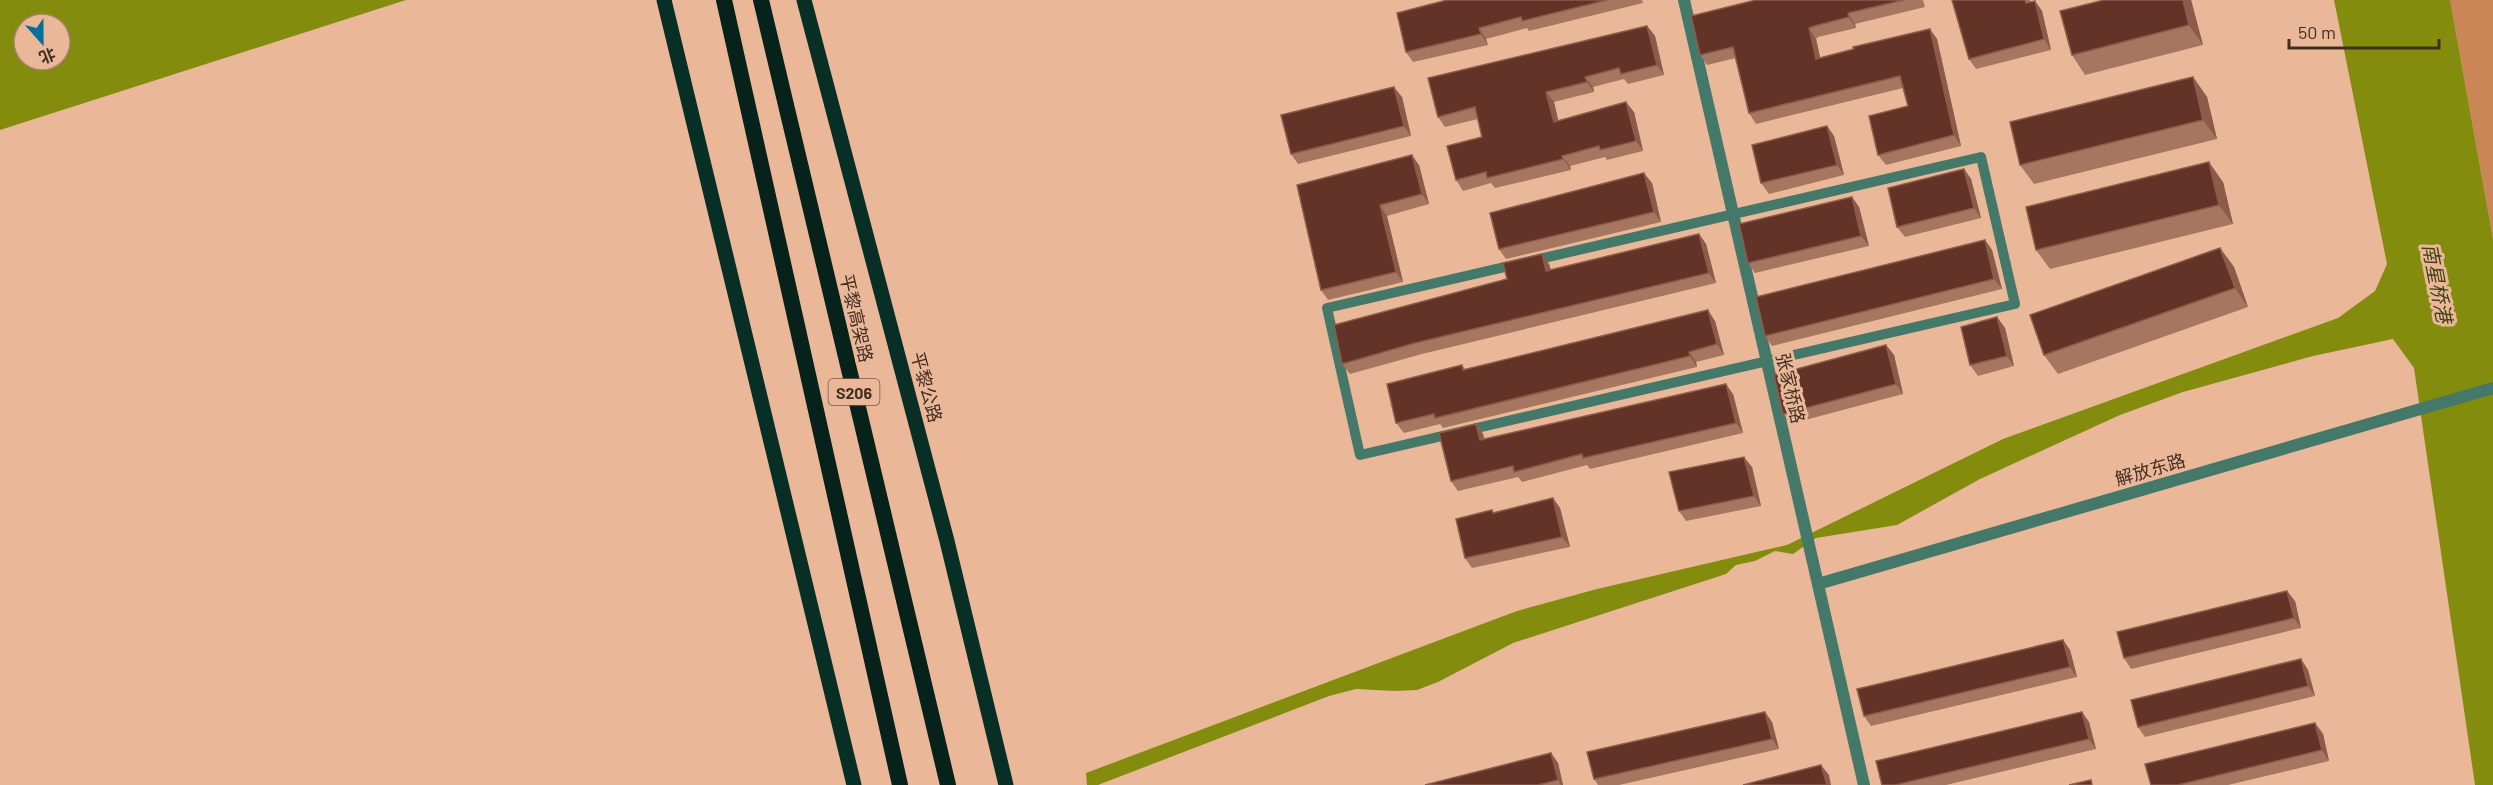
<svg xmlns="http://www.w3.org/2000/svg" width="2493" height="785" font-family="Barlow,'Noto Sans SC',sans-serif">
  <style>
    .green { fill: #cb8658 }
    .water { fill: #848c0d; fill-rule: evenodd }
    .lines { fill: none; stroke-linecap: round; stroke-linejoin: round }
    .service { stroke: #447869; stroke-width: 10 }
    .minor { stroke: #447869; stroke-width: 12 }
    .primary { stroke: #082f26; stroke-width: 15 }
    .trunk { stroke: #06221b; stroke-width: 16 }
    .wall { fill: #a67660 }
    .shaded-wall { fill: #8c5b4a }
    .building { fill: #633328; stroke: #8c5b4a; stroke-width: 1.5 }
    .labels { text-anchor: middle; dominant-baseline: central; stroke-width: 6; stroke-linejoin: round; paint-order: stroke }
    .shield { fill: #eab899; stroke: #745745; stroke-width: 1.5 }
    .shield-label { font-size: 16px; font-weight: bold; fill: #422e21 }
    .street-label { font-size: 18px; fill: #422e21; stroke: #eab899 }
    .water-label { font-size: 20px; font-style: italic; fill: #3e4215; stroke: #eab899 }
  </style>
  <rect width="100%" height="100%" fill="#eab899"/>
  <path class="green" d="M2450,0H2493V239Z"/>
  <path class="water" d="M0,0H406L0,130ZM24,24H60V60H24Z
    M2334,0H2450L2493,239V785H2475L2414,368L2393,339L2313,356L2183,392L2120,415L1980,479L1897,525L1816,538L1793,554L1775,551L1755,561L1736,565L1726,574L1513,643L1438,682L1417,690L1394,691L1356,689L1329,696L1098,785H1087L1086,773L1517,611L1597,589L1787,545L2003,439L2338,318L2375,291L2387,264Z"/>
  <g class="lines">
    <path class="service" d="M1981,157L2015,304L1360,455L1327,308Z"/>
    <path class="minor" d="M1684,0L1864,785
      M1818,584L2493,388"/>
    <path class="primary" d="M664,0L854,785
      M804,0L947,541L1006,785"/>
    <path class="trunk" d="M724,0L900,785
      M761,0L948,785"/>
  </g>
  <path class="wall" d="M1447,0H1642L1643,3L1529,31L1527,28L1486,39L1488,45L1413,62L1406,52Z
    M1756,0H1923L1925,7L1855,24L1856,28L1818,37L1816,39L1820,58L1937,39L1961,146L1886,165L1878,155L1908,106L1903,88L1756,124L1749,113L1736,58L1707,65L1700,55Z
    M1952,0H2030V2L2035,1L2042,11L2051,50L1976,69L1969,59Z
    M2191,0L2203,45L2085,75L2072,55Z
    M1647,26L1655,36L1664,75L1628,84L1624,79L1593,87L1594,92L1554,102L1558,120L1634,112L1643,151L1607,160L1605,157L1570,166L1571,170L1495,188L1491,183L1463,191L1456,180L1482,137L1478,119L1445,127L1438,117Z
    M2193,77L2207,97L2217,139L2034,184L2020,165Z
    M1402,97L1411,136L1298,164L1291,154Z
    M1827,126L1834,136L1844,175L1769,194L1761,183Z
    M1419,165L1429,204L1387,216L1403,282L1328,300L1321,290L1297,185Z
    M1964,169L1971,179L1981,218L1905,237L1897,227Z
    M2223,182L2233,224L2050,269L2036,250Z
    M1652,183L1661,222L1506,259L1499,249Z
    M1852,197L1859,207L1869,246L1755,273L1748,263Z
    M1699,234L1706,244L1716,283L1422,354L1350,374L1342,364L1507,279L1549,264L1551,270Z
    M1985,240L1992,250L2002,289L1772,346L1765,336Z
    M2220,248L2234,267L2248,307L2058,374L2044,355Z
    M1997,317L2005,328L2014,366L1978,376L1970,365Z
    M1715,321L1724,355L1696,362L1697,367L1443,428L1440,424L1404,433L1396,423L1462,365L1465,369Z
    M1886,345L1894,355L1903,394L1790,424L1783,414Z
    M1733,394L1743,433L1590,469L1587,465L1522,482L1518,477L1458,491L1451,481L1476,424L1483,434L1484,439Z
    M1752,467L1761,506L1686,521L1679,511Z
    M1553,498L1560,508L1570,547L1472,568L1465,558L1494,513Z
    M2295,601L2301,628L2131,669L2124,658Z
    M2063,640L2070,650L2077,677L1871,726L1864,716Z
    M2301,659L2308,670L2315,696L2145,737L2138,727Z
    M1765,712L1772,722L1779,749L1619,785H1598L1594,779Z
    M2082,712L2089,722L2096,749L1946,785H1882Z
    M2315,723L2323,734L2329,761L2228,785H2151Z
    M1551,753L1558,763L1563,785H1425Z"/>
  <path class="shaded-wall" d="M2183,0H2191L2203,45L2189,25Z
    M2035,1L2042,11L2051,50L2044,39Z
    M1848,13L1855,24L1856,28L1849,17Z
    M1647,26L1655,36L1664,75L1657,65Z
    M1479,28L1486,39L1488,45L1481,34Z
    M1809,28L1816,39L1823,70L1816,59Z
    M1930,29L1937,39L1961,146L1954,135Z
    M1585,77L1593,87L1594,92L1587,82Z
    M2193,77L2207,97L2217,139L2203,120Z
    M1394,87L1402,97L1411,136L1404,126Z
    M1546,92L1554,102L1561,132L1554,122Z
    M1626,102L1634,112L1643,151L1636,141Z
    M1827,126L1834,136L1844,175L1837,165Z
    M1412,155L1419,165L1429,204L1422,194Z
    M1562,156L1570,166L1571,170L1563,159Z
    M2209,162L2223,182L2233,224L2219,205Z
    M1964,169L1971,179L1981,218L1974,208Z
    M1644,173L1652,183L1661,222L1654,212Z
    M1852,197L1859,207L1869,246L1861,236Z
    M1380,205L1387,216L1403,282L1396,272Z
    M1699,234L1706,244L1716,283L1709,273Z
    M1985,240L1992,250L2002,289L1994,279Z
    M2220,248L2234,267L2248,307L2235,288Z
    M1542,254L1549,264L1554,281L1546,271Z
    M1708,310L1715,321L1724,355L1717,344Z
    M1997,317L2005,328L2014,366L2007,356Z
    M1886,345L1894,355L1903,394L1896,384Z
    M1689,352L1696,362L1697,367L1690,356Z
    M1726,384L1733,394L1743,433L1736,423Z
    M1476,424L1483,434L1487,450L1480,440Z
    M1744,457L1752,467L1761,506L1754,496Z
    M1553,498L1560,508L1570,547L1562,537Z
    M2287,591L2295,601L2301,628L2294,618Z
    M2063,640L2070,650L2077,677L2070,667Z
    M2301,659L2308,670L2315,696L2308,686Z
    M1765,712L1772,722L1779,749L1772,739Z
    M2082,712L2089,722L2096,749L2089,739Z
    M2315,723L2323,734L2329,761L2322,750Z
    M1551,753L1558,763L1563,785H1561L1558,780Z
    M1821,765L1829,775L1831,785H1827Z"/>
  <path class="building" d="M1447,0H1607L1522,21L1521,17L1479,28L1481,34L1406,52L1397,13Z
    M1756,0H1904L1848,13L1849,17L1811,27L1809,28L1816,59L1854,49L1853,47L1930,29L1954,135L1878,155L1869,116L1908,106L1900,76L1749,113L1733,47L1700,55L1691,16Z
    M1952,0H2025L2026,3L2035,1L2044,39L1969,59Z
    M2104,0H2183L2189,25L2072,55L2060,11Z
    M1647,26L1657,65L1621,74L1619,68L1585,77L1587,82L1546,92L1554,122L1626,102L1636,141L1600,150L1599,146L1562,156L1563,159L1487,178L1486,172L1456,180L1447,146L1482,137L1475,107L1438,117L1428,78Z
    M2193,77L2203,120L2020,165L2010,122Z
    M1394,87L1404,126L1291,154L1281,115Z
    M1827,126L1837,165L1761,183L1752,145Z
    M1412,155L1422,194L1380,205L1396,272L1321,290L1297,185Z
    M2209,162L2219,205L2036,250L2026,207Z
    M1964,169L1974,208L1897,227L1888,188Z
    M1644,173L1654,212L1499,249L1490,213Z
    M1852,197L1861,236L1748,263L1739,224Z
    M1699,234L1709,273L1415,343L1342,364L1334,325L1507,279L1503,263L1542,254L1546,271Z
    M1985,240L1994,279L1765,336L1756,297Z
    M2220,248L2235,288L2044,355L2030,315Z
    M1708,310L1717,344L1689,352L1690,356L1435,418L1434,414L1396,423L1387,384L1462,365L1463,370Z
    M1997,317L2007,356L1970,365L1961,327Z
    M1886,345L1896,384L1783,414L1774,375Z
    M1726,384L1736,423L1583,458L1582,454L1514,472L1513,466L1451,481L1439,433L1476,424L1480,440Z
    M1744,457L1754,496L1679,511L1669,472Z
    M1553,498L1562,537L1465,558L1456,519L1492,510L1493,513Z
    M2287,591L2294,618L2124,658L2117,632Z
    M2063,640L2070,667L1864,716L1857,689Z
    M2301,659L2308,686L2138,727L2131,700Z
    M1765,712L1772,739L1594,779L1587,752Z
    M2082,712L2089,739L1895,785H1882L1876,761Z
    M2315,723L2322,750L2178,785H2151L2145,764Z
    M1551,753L1558,780L1538,785H1425Z
    M1821,765L1827,785H1743Z
    M2091,780L2092,785H2069Z"/>
  <g class="labels">
    <rect class="shield" x="828.5" y="379" width="51" height="26" rx="4.5"/>
    <g class="shield-label">
      <text x="854" y="392">S206</text>
    </g>
    <g class="street-label">
      <text transform="translate(857 318) rotate(77)">平黎高架路</text>
      <text transform="translate(927 387) rotate(75)">平黎公路</text>
      <text transform="translate(1791 388) rotate(77)">张家桥路</text>
      <text transform="translate(2150 469) rotate(-16)">解放东路</text>
    </g>
    <g class="water-label">
      <text transform="translate(2438 283) rotate(79)">南星桥港</text>
    </g>
  </g>
  <g transform="translate(42 42) rotate(159)"><circle r="28" fill="#eab899" stroke="#a78169" stroke-width="1.5"/>
  <path d="M0-4.5L10 22L0 15L-10 22Z" fill="#00709b"/>
  <text y="-9" font-size="16" font-weight="bold" text-anchor="middle" fill="#422e21">北</text>
  </g>
  <path d="M2289 39v9h150v-9" fill="none" stroke="#422e21" stroke-width="3"/>
  <text x="2298" y="39" font-size="18" fill="#422e21" stroke="#eab899" stroke-width="4.5" paint-order="stroke">50 m</text>
</svg>
